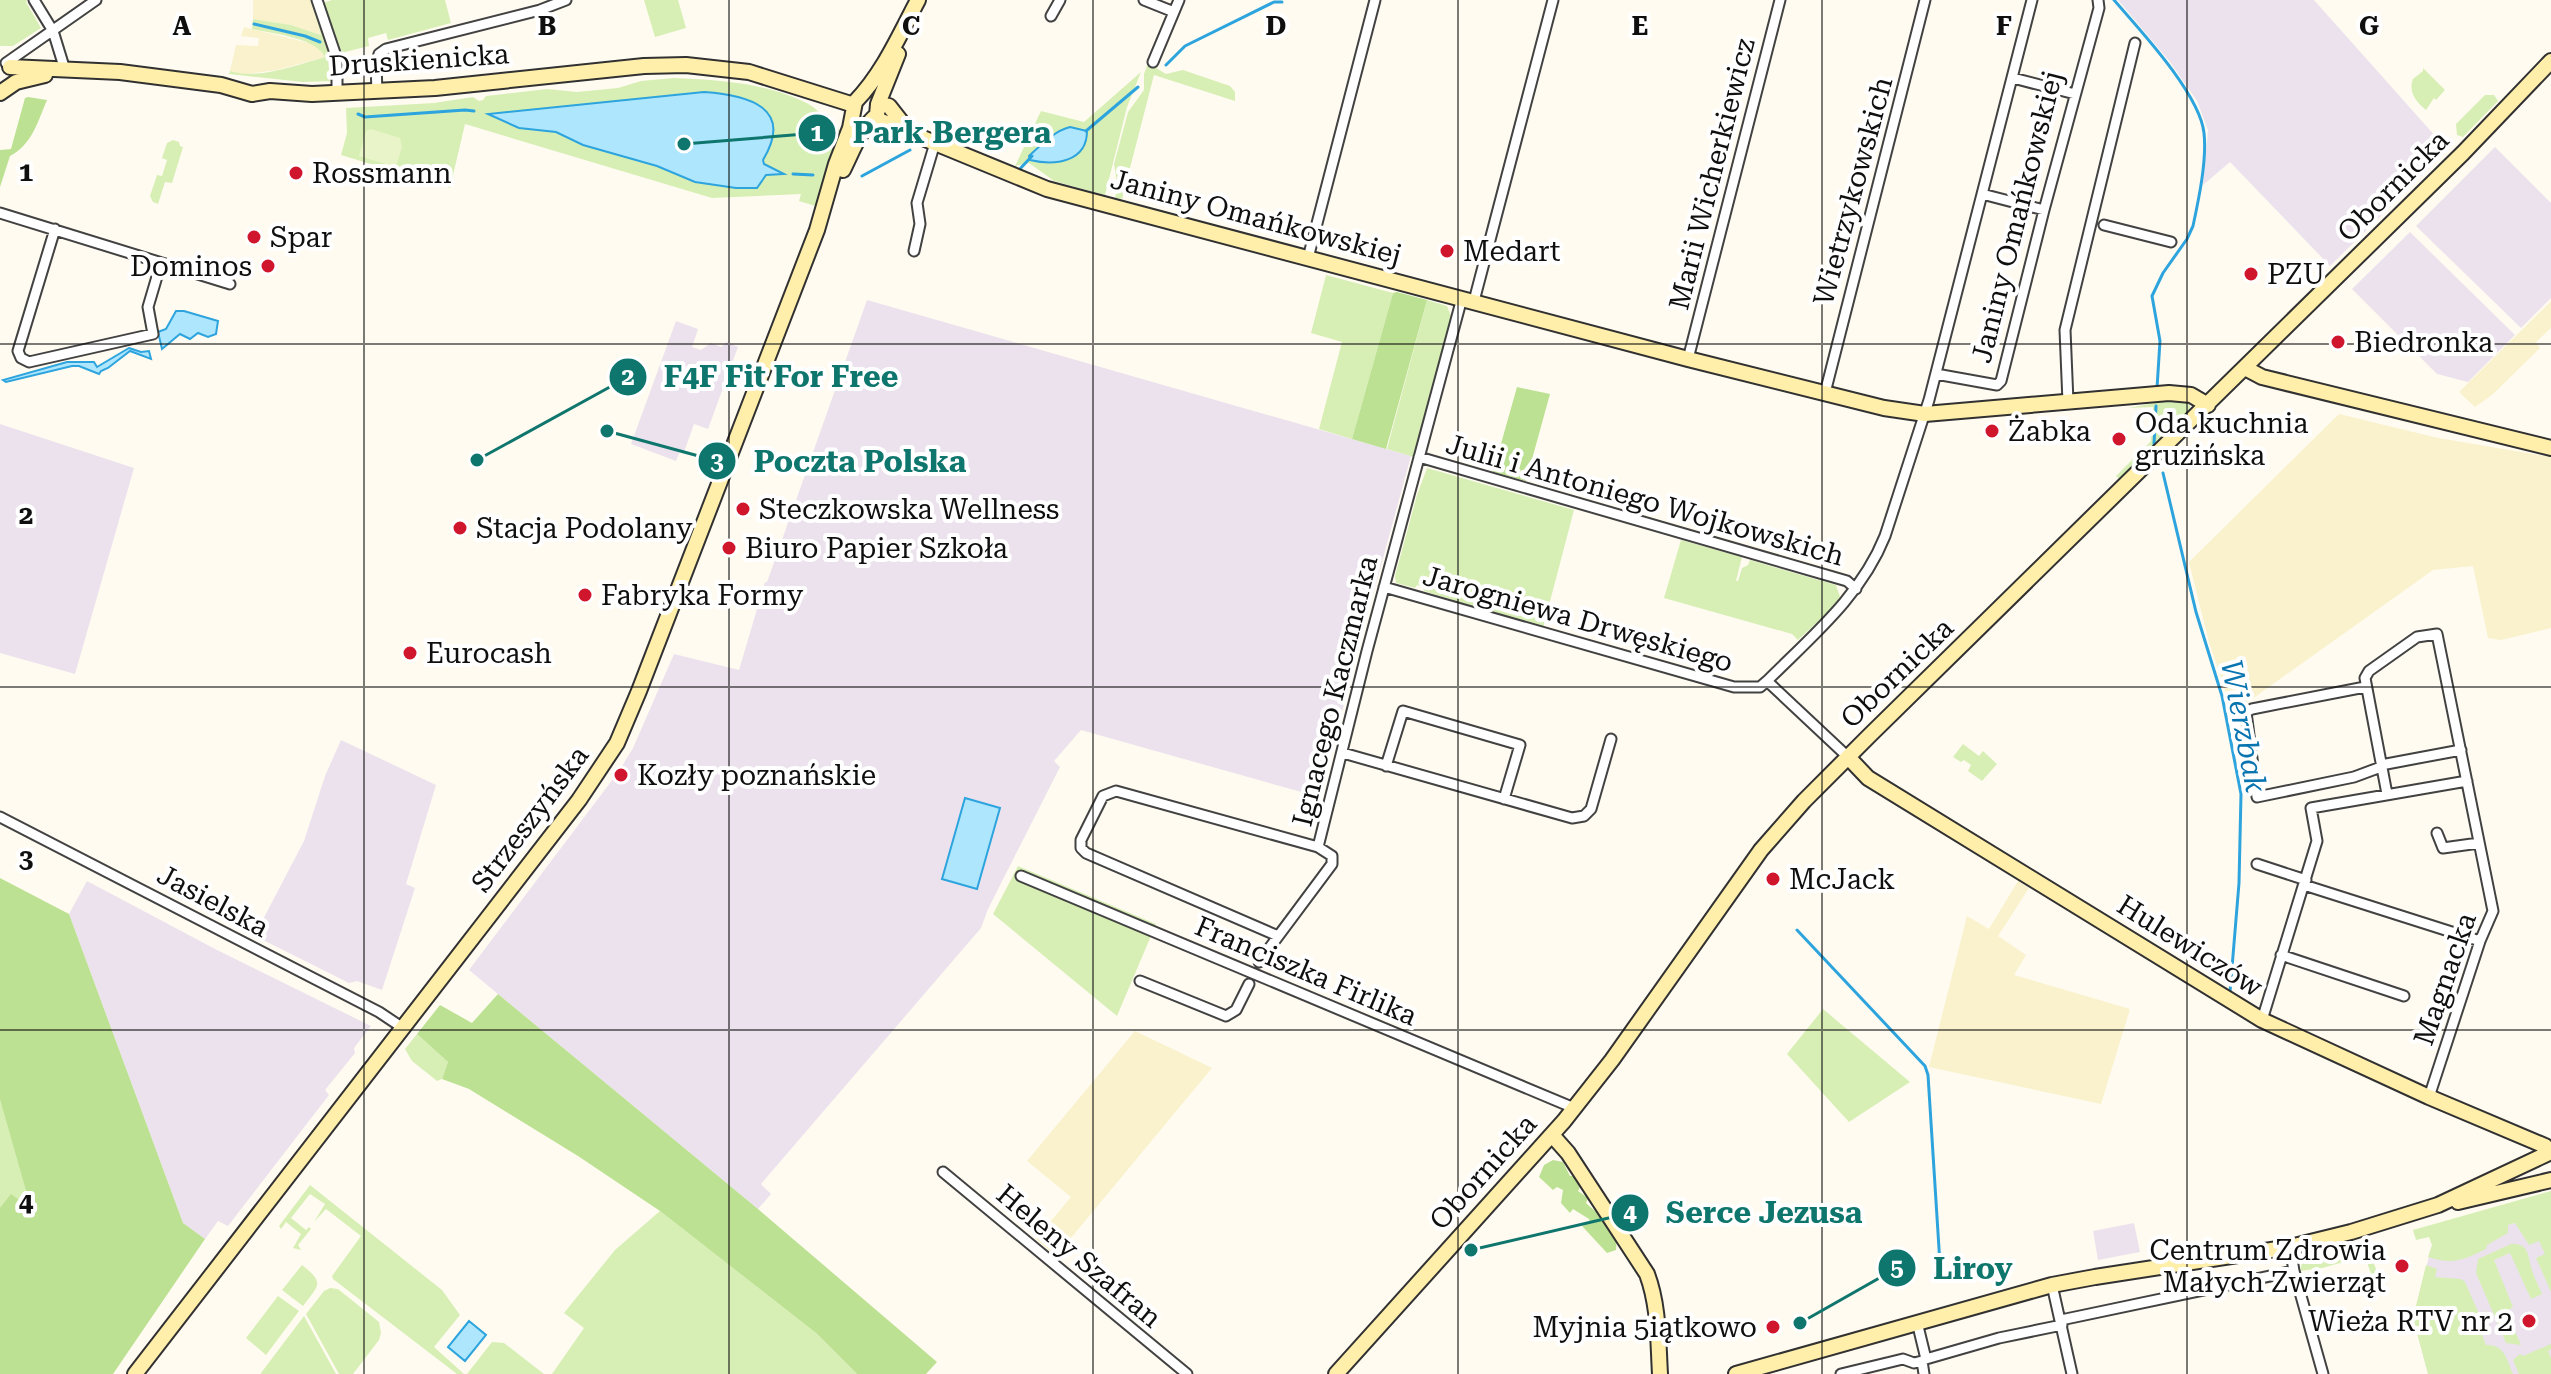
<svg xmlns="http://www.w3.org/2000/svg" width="2551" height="1374" font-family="'Roboto Serif',serif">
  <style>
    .industrial { fill: #ece2ee }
    .farmland { fill: #f9f2cc }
    .green { fill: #d7efb5 }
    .forest { fill: #bce192 }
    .pitch { fill: #e9f5c8 }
    .water { fill: #aee6fd; stroke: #2da4dd; stroke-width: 2 }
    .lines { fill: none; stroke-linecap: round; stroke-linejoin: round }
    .stream { stroke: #2da4dd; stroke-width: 3 }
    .street-casing { stroke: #424242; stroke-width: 13 }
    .secondary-casing { stroke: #313131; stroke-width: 18 }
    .street { stroke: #fff; stroke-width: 9 }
    .secondary { stroke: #ffefab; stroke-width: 14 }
    .grid { fill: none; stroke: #0f0f0f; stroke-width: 2; stroke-opacity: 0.55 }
    .poi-dot { fill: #d0162d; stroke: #fff; stroke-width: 3 }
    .labels { text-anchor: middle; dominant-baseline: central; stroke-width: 8; stroke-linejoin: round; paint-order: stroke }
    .street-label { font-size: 28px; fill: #0f0f0f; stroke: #fff }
    .poi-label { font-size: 28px; fill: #0f0f0f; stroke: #fff; text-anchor: start }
    .water-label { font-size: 30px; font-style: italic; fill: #0874b0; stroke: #fff }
    .grid-label { font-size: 26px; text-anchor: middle; font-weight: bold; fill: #0f0f0f; stroke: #fff; stroke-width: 8; stroke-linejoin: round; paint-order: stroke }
    .leader { fill: none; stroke: #0f766e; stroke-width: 3 }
    .callout-dot { fill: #0f766e; stroke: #fff; stroke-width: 3 }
    .mark-label { font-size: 24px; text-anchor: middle; font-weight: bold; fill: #fff }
    .callout-label { font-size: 30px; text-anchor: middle; font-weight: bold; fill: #0f766e; stroke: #fff; stroke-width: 8; stroke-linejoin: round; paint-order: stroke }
  </style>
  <rect width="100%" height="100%" fill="#fffbf0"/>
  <path class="industrial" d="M2118,0H2314L2445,147L2444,154L2330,266L2230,162L2203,185L2208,130L2197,101L2170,62Z
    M2495,147L2551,203V298L2521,328L2416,226Z
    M2410,232L2515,335L2468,382L2437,374L2352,289Z
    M867,300L1411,456L1362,635L1360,637L1354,658L1356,660L1319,797L1081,730L1054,761L1060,767L988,909L981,928L761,1184L771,1194L758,1209L469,970L619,771L633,748L674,654L739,670L765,582H767Z
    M676,321L698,329L692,347L701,350L711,343L721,347L727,342L738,347L708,429L694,424L684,452L680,451L676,461L631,444Z
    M0,424L134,468L75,674L0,653Z
    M341,740L436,785L406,884L415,888L382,990L357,981L349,983L247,932L252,923L259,927L304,841L325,776Z
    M87,881L217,950L371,1026L354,1048L355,1053L325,1090L329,1095L228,1226L218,1221L205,1239L183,1223L69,914Z
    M2546,1215L2551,1216V1374H2428L2413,1318L2432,1245Z
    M2134,1223L2140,1252L2098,1260L2093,1231Z"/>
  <path class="farmland" d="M253,0H311L321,35L291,25L253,19Z
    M244,27L313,44L322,50L325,57L277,70L246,74L232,73L230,71L236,45L258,46L259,38L241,36Z
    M2551,301V328L2536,342L2540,348L2492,395L2475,407L2459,392Z
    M2339,414L2438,438L2551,457V628L2501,640L2488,638L2473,566L2433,570L2231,714L2229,702L2209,642L2189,562Z
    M2018,881L2029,888L1998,936L2026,955L2014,975L2130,1009L2101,1104L1929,1067L1967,916L1989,929Z
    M1135,1031L1212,1068L1056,1256L1036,1239L1071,1197L1027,1161Z"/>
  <path class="green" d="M0,0H27L26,2L41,28L13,46H0Z
    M311,0H314L332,56V81L303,82L229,74L230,71C260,80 296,65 325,57C317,38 271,33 252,29L253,19L291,25L321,35Z
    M332,0H445L451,23L388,40L386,33L368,38L369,46L341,53L323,3Z
    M644,0H678L686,28L655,37Z
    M1148,63L1166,74L1183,70L1230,86L1235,92V101L1154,75L1122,199L1115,198L1118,188L1114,164L1128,112L1144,90V74Z
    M2423,68L2445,90L2436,100L2434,98L2426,110C2416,102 2408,92 2413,79L2423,71Z
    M1141,72L1127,107L1105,195L1054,181L1029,163L1015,166L1041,111L1084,122Z
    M674,78C718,80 771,83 810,105C821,111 827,124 839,129L843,133L815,206L799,201L801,194L712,198L465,124L450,188L341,155L347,133L346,108L434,103L473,97L479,101L483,100L486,96L547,89L577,92L618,88L641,81Z
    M2485,95H2494L2498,101L2463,137L2457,135L2456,124Z
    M173,140L179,142L180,146L183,147L172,183L165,182L158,204L153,202L150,196L157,175L162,176L167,160L162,158L167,143Z
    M1326,275L1393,293L1352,439L1319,429L1342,342L1311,333Z
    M1427,300L1447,306L1451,316L1414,457L1387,449Z
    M2173,400L2189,403L2190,408L2186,416L2120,480L2116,476L2151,441L2153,407L2128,408C2143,406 2157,401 2173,400Z
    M1427,468L1574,510L1543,628L1424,591L1423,587L1417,585L1415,588L1396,583L1395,576L1417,495Z
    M1681,540L1742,557L1736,581H1738L1742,568L1748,565L1750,560L1836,585L1841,600L1798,640L1792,634L1664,598Z
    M1963,744L1979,756L1983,751L1997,764L1982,781L1968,771L1971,765L1964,760L1961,762L1953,757Z
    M1018,866L1156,924L1117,1016L993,914Z
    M1823,1009L1910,1082L1849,1122L1787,1054Z
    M0,1021L55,1210L0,1246Z
    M417,1034L448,1062L442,1079L437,1081L412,1061L405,1049Z
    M310,1185L442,1290L460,1315L434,1347L464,1374H457L333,1279L332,1276L361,1236L326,1209L314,1222L325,1204L310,1194L291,1218L306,1230L309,1227L311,1229L298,1245L301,1250L293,1248L301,1234L286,1222L281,1229L279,1226Z
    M2551,1191V1292L2536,1258L2545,1254L2539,1241L2529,1245L2515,1223L2508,1225V1233L2487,1245L2486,1249C2463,1260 2454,1265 2428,1257L2432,1245L2429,1237L2416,1240L2413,1230Z
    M660,1211L816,1333L857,1374H552L584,1328L564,1313L615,1250Z
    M2511,1244C2528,1243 2528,1254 2531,1267C2533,1276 2539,1286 2542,1294L2531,1299L2510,1253L2494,1260L2513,1307L2506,1311L2521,1345L2506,1343L2476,1273L2478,1259Z
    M2364,1245L2368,1248L2384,1290H2378V1295L2365,1256L2322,1268L2300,1271L2302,1263Z
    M302,1265C325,1283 319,1285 303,1306L282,1290Z
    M2426,1265L2437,1269L2435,1277L2461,1279L2465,1282L2479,1314L2486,1311L2489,1320L2488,1331L2482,1335L2486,1345C2504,1344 2507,1359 2513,1374H2428L2413,1318Z
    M330,1288L338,1289L379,1322L381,1333L379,1340L353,1374H339L306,1314L324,1291Z
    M278,1296L299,1311L266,1355L246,1338Z
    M304,1316L336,1374H261V1373Z
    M492,1342L504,1343L544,1374H467Z
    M2551,1344V1349L2548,1351L2551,1358V1374H2519L2513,1360L2520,1354L2523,1356Z"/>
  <path class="forest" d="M28,97L47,100C38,121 32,145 10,156L0,187V150L11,149L25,98Z
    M1397,292L1427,300L1386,449L1352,439L1393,293Z
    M1517,387L1550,394L1526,481L1493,472Z
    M0,878L69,914L183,1223L205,1239L113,1374H0V1208L11,1194L23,1203L29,1201L0,1099Z
    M498,994L758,1209L937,1362L926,1374H857L816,1333L660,1211L578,1156L469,1089L442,1079L448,1062L417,1034L440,1005L472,1023Z
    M1553,1160L1563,1162L1570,1176H1576L1581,1185L1578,1191L1588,1198L1586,1203C1600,1216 1619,1228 1616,1250L1607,1253L1582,1226L1590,1223L1589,1219L1573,1209L1570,1213L1561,1203L1563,1190L1557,1187L1553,1190L1539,1177L1544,1165Z"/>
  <path class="pitch" d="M371,129L400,138L402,147L396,167L359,156L366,131Z"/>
  <path class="water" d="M704,92C747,95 795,107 763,160L764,164L784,174L766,175L757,188H736L695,182L657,166L583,145L556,132L519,128L488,114Z
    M1070,127L1087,131C1087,162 1055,166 1030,160L1029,156C1041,145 1054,131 1070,127Z
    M176,311H184L218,321L216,334L208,337L198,333L190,339L180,334L162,349L158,332L166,329Z
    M129,348L141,352L149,351L151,359L130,351L108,368L101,371L99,374L79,366H72L6,382L3,380L67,362H94L97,367Z
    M965,798L1000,808L977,889L942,879Z
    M469,1321L486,1335L465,1361L448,1347Z"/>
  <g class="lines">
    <path class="stream" d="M2114,0C2140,30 2200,94 2204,133C2207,160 2199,198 2193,226L2187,239L2163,273L2152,296L2160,341L2157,388
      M254,24L305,36L320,42
      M1166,65L1185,46L1274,2H1282
      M358,114L365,117L465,110L474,111
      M1086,131L1138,87
      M1018,171L1032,156
      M793,174L813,175
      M862,176L910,150
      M2154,444L2156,406
      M2163,473L2196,612L2222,696L2241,794L2239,883L2230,992
      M1797,930L1925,1066L1928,1075L1941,1280"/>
    <g class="street-casing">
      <path id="street" d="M34,0L53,31L65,70
        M317,0L337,59V94
        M1144,0L1174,12
        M1051,16L1060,0
        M1153,62L1179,0
        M6,63L96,0
        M2013,78L2075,94
        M377,92L376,65L379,54L386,49L540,10L566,0
        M1982,194L2044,210
        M0,213L230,284
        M2104,225L2171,242
        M55,229L18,351L21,358L29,362L153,334L148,307L161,263
        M914,251L920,224L917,203L935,143
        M1308,258L1375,0
        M1474,301L1553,0
        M1688,359L1780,0
        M1936,374L1997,385L2001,381L2044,210L2099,8L2098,0
        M1825,393L1925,0
        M2068,402L2065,330L2135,43
        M1419,457L1847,581L1856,589
        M1384,587L1734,687H1760L1767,681C1812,636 1861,596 1885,536L1929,400L2032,0
        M1767,681L1848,757
        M2365,687L2252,709L2246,712L2257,797L2354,777L2381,767
        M1343,753L1572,818L1584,816L1591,809L1611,739
        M2381,765L2461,750
        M1386,766L1403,711L1520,745L1504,799
        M2387,794L2365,678L2369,671L2417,637L2437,634L2493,911L2480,941L2429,1097
        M0,817L379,1012L403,1028
        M2437,833L2443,848L2479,843
        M1318,847L1367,651L1462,298
        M2257,864L2306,880
        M1021,876L1574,1108
        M2304,885L2480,941
        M2281,955L2404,996
        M1259,962L1332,864V856L1318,847L1116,791L1103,796L1081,840V848L1086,853L1278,936
        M1140,981L1226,1016L1236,1010L1249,984
        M2262,1020L2317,841L2311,808L2467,781
        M943,1172L1187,1374
        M2290,1247L2294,1271L2323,1374
        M2052,1285L2072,1374
        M2061,1320L2294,1271
        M1917,1322L1926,1359L1922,1361L1924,1374
        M1926,1359L1999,1338L2062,1325
        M1841,1374L1903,1359L1914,1363L1922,1361"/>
    </g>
    <g class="secondary-casing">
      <path id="secondary" d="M10,67L120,72L221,85L252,94L270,91L312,94L435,88L644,66L686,65L749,72L854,105
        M0,93L16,82L45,75
        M878,104L889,106L907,129
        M874,118L1047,189L1688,359L1884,408L1925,414L2169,393L2191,395L2208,405
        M843,170C853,150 860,129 877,115L878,104L898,54
        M2245,368L2262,377L2551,448
        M1848,757L1868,778L2262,1020L2429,1097L2545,1146L2551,1151
        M1552,1135L1568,1153L1647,1274C1659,1306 1658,1341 1660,1374
        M2458,1202L2551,1180
        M135,1374L579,800L617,743L639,691L817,230L836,164L850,128L855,102C883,73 899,36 918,0
        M1336,1374L1564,1121L1612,1060L1761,850L1804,801L1870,735L2463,153L2551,61
        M1736,1374L2052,1285L2095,1277L2290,1247L2351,1232L2438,1205L2551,1152"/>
    </g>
    <use href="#street" class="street"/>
    <use href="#secondary" class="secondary"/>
  </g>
  <path class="grid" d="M364,0V1374M729,0V1374M1093,0V1374M1458,0V1374M1822,0V1374M2187,0V1374M0,344H2551M0,687H2551M0,1030H2551"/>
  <g class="poi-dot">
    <circle cx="296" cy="173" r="8"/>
    <circle cx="254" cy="237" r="8"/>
    <circle cx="1447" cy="251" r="8"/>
    <circle cx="268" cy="266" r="8"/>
    <circle cx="2251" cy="274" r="8"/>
    <circle cx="2338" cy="342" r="8"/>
    <circle cx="1992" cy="431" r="8"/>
    <circle cx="2119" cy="439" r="8"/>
    <circle cx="743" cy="509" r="8"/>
    <circle cx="460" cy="528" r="8"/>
    <circle cx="729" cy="548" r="8"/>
    <circle cx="585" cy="595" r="8"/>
    <circle cx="410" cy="653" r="8"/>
    <circle cx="621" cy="775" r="8"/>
    <circle cx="1773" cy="879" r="8"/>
    <circle cx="2402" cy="1266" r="8"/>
    <circle cx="2529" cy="1321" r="8"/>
    <circle cx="1773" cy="1327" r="8"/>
  </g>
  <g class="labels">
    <g class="street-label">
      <text transform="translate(419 60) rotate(-4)">Druskienicka</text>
      <text transform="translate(1712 174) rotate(-76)">Marii Wicherkiewicz</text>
      <text transform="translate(2393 186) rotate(-45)">Obornicka</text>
      <text transform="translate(1853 191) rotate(-75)">Wietrzykowskich</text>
      <text transform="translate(1256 217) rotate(15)">Janiny Omańkowskiej</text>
      <text transform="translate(2017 217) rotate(-76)">Janiny Omańkowskiej</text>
      <text transform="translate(1645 500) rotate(16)">Julii i Antoniego Wojkowskich</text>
      <text transform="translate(1578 619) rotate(16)">Jarogniewa Drwęskiego</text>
      <text transform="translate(1897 673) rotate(-44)">Obornicka</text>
      <text transform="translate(1335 691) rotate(-76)">Ignacego Kaczmarka</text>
      <text transform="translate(530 819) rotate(-53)">Strzeszyńska</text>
      <text transform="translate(213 901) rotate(28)">Jasielska</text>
      <text transform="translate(2190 946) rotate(32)">Hulewiczów</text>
      <text transform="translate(1306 971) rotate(23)">Franciszka Firlika</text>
      <text transform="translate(2445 979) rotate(-71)">Magnacka</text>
      <text transform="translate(1483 1172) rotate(-48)">Obornicka</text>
      <text transform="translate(1079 1256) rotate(40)">Heleny Szafran</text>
    </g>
    <g class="poi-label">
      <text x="312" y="173">Rossmann</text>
      <text x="270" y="237">Spar</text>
      <text x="1463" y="251">Medart</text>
      <text x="252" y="266" text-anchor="end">Dominos</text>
      <text x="2267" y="274">PZU</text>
      <text x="2354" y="342">Biedronka</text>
      <text x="2135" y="423">Oda kuchnia<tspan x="2135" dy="32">gruzińska</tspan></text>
      <text x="2008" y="431">Żabka</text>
      <text x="759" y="509">Steczkowska Wellness</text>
      <text x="476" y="528">Stacja Podolany</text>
      <text x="745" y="548">Biuro Papier Szkoła</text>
      <text x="601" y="595">Fabryka Formy</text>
      <text x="426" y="653">Eurocash</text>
      <text x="637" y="775">Kozły poznańskie</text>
      <text x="1789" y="879">McJack</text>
      <text x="2386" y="1250" text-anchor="end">Centrum Zdrowia<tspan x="2386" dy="32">Małych Zwierząt</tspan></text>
      <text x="2513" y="1321" text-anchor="end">Wieża RTV nr 2</text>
      <text x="1757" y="1327" text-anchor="end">Myjnia 5iątkowo</text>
    </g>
    <g class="water-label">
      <text transform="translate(2244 726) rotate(79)">Wierzbak</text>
    </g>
  </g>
  <g class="grid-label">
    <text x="182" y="35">A</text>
    <text x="547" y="35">B</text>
    <text x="911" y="35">C</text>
    <text x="1276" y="35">D</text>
    <text x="1640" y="35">E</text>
    <text x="2004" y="35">F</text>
    <text x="2369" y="35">G</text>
    <text x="26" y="181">1</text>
    <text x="26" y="524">2</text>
    <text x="26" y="868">3</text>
    <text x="26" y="1211">4</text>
  </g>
  <path class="leader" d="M684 144L817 133M477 460L628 377M607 431L717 461M1471 1250L1630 1213M1800 1323L1897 1268"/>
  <g class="callout-dot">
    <circle cx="684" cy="144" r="8"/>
    <circle cx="477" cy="460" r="8"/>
    <circle cx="607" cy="431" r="8"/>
    <circle cx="1471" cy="1250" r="8"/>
    <circle cx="1800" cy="1323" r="8"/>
    <circle cx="817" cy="133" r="20"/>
    <circle cx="628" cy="377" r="20"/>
    <circle cx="717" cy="461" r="20"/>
    <circle cx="1630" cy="1213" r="20"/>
    <circle cx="1897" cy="1268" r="20"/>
  </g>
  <g class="mark-label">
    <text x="817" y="141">1</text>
    <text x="628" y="385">2</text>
    <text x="717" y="470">3</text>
    <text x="1630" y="1221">4</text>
    <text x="1897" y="1276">5</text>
  </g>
  <g class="callout-label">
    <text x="952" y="143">Park Bergera</text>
    <text x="781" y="387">F4F Fit For Free</text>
    <text x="860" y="472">Poczta Polska</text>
    <text x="1764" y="1223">Serce Jezusa</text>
    <text x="1973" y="1279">Liroy</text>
  </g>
</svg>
